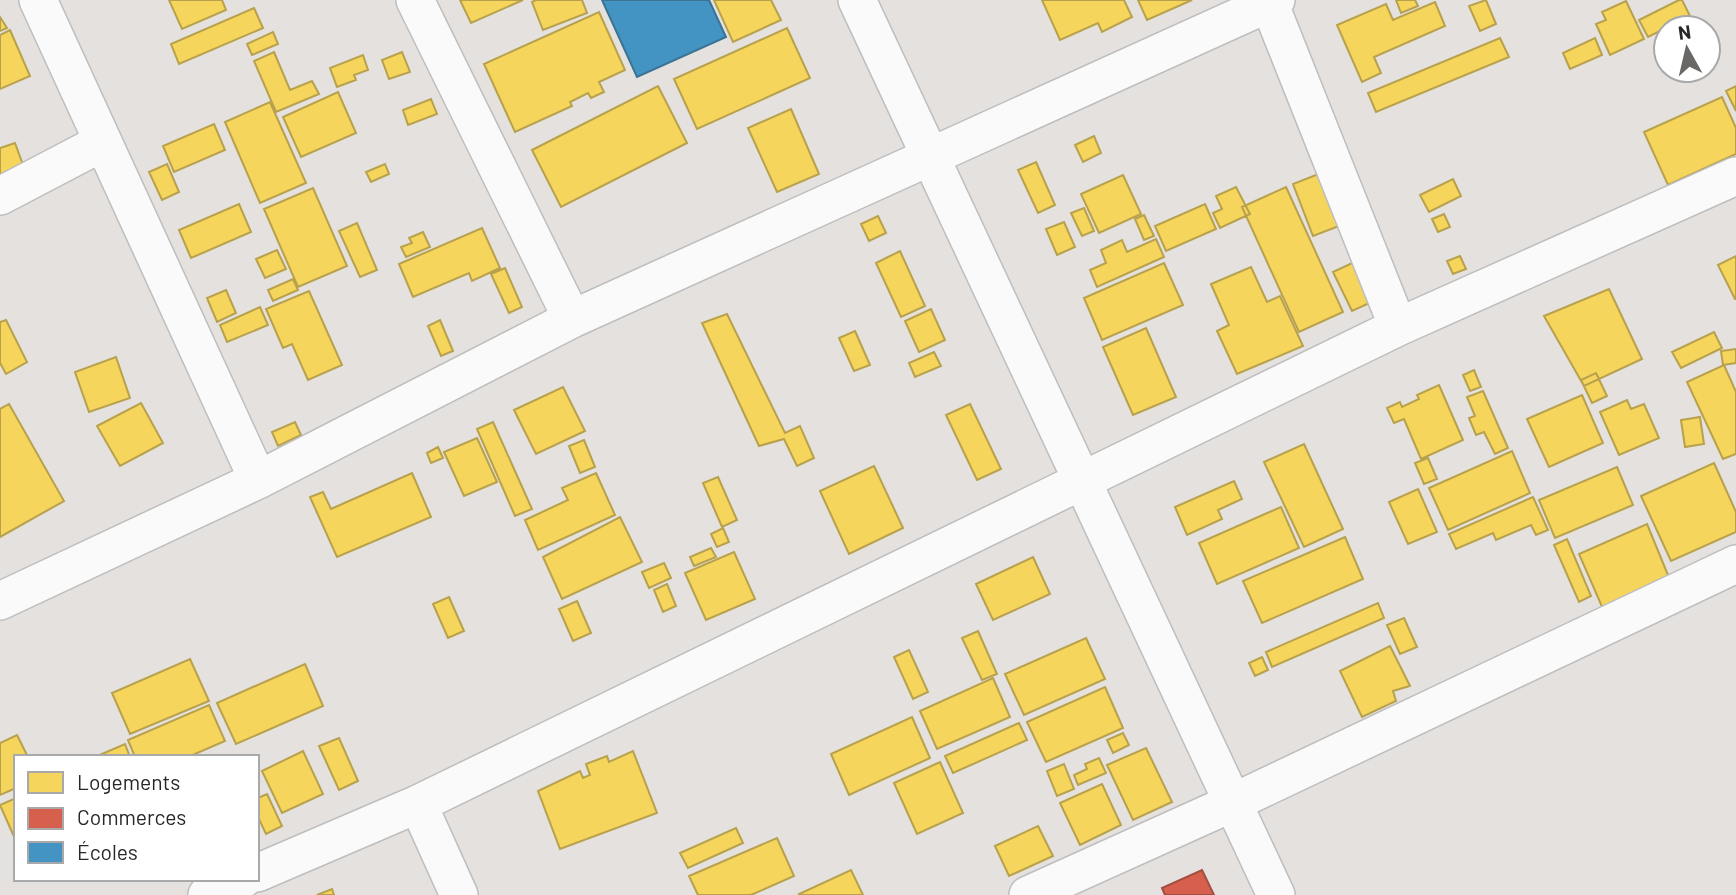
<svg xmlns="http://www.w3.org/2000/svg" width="1736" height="895" font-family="Barlow,sans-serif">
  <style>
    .homes { fill: #f6d55c; stroke: #b8a14c; stroke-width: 2 }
    .shops { fill: #d6604d; stroke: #a24f42; stroke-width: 2 }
    .schools { fill: #4393c3; stroke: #3b7394; stroke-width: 2 }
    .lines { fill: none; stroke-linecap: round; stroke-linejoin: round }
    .minor-casing { stroke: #bebebf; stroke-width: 40 }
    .minor { stroke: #fbfafa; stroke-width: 37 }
  </style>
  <rect width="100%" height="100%" fill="#e4e1de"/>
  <path class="homes" d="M169,0H222L226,10L182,29Z
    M460,0H523L471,23Z
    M536,0H582L587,13L543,30L532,2Z
    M714,0H771L781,20L733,42Z
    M1042,0H1124L1132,17L1102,32L1098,23L1060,40Z
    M1138,0H1192L1147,20Z
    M1396,0H1415L1418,6L1401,13Z
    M1486,0L1496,24L1480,31L1469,6Z
    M1679,0H1682L1690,16L1648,37L1639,20Z
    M1626,1L1644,39L1610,55L1596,24L1606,20L1602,12Z
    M1435,2L1445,26L1374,57L1381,73L1362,82L1337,25L1386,4L1393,20Z
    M254,8L263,28L179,64L171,44Z
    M599,12L625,70L599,82L604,92L591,98L588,93L570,102L572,106L515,132L484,64Z
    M0,17L7,28L0,31Z
    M787,28L810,78L697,129L674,79Z
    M10,30L30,76L0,89V35Z
    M273,32L278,44L252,55L247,44Z
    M1500,38L1509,57L1376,112L1368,93Z
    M1595,38L1602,55L1570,69L1563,53Z
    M274,52L290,90L312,81L319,94L276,112L254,61Z
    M402,52L410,72L389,79L382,60Z
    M363,55L368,70L354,75L356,80L337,87L330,68Z
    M658,86L687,143L561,207L532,150Z
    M1736,86V111L1726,91Z
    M338,92L356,133L301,157L283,117Z
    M1722,97L1736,128V154L1668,185L1644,132Z
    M431,99L437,114L408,125L403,110Z
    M270,102L306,183L260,203L225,122Z
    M791,109L819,174L777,192L748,128Z
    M214,124L225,150L174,172L163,146Z
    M1094,136L1101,153L1083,162L1075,145Z
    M15,143L27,176L0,186V148Z
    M1036,162L1055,205L1038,213L1018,170Z
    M167,164L179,192L162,200L149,172Z
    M385,164L389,174L371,182L366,172Z
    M1326,171L1347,223L1313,236L1293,184Z
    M1123,175L1141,214L1099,233L1081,194Z
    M1453,179L1461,196L1429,212L1420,195Z
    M1236,187L1250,214L1220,228L1213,213L1222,209L1216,196Z
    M1286,187L1343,312L1299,332L1242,207Z
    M313,188L347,266L298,287L264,209Z
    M239,204L251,232L191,258L179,230Z
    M1205,204L1216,229L1166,251L1155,226Z
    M1084,208L1094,231L1082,236L1071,213Z
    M1444,214L1450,227L1438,232L1432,219Z
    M1144,215L1154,236L1144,240L1135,219Z
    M878,216L886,233L869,241L861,224Z
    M1064,222L1075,247L1057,255L1046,229Z
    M357,223L377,270L360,277L339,231Z
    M482,228L500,268L472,281L469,273L413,297L399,264Z
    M423,232L430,247L406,257L401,247L412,243L409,238Z
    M1156,239L1164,257L1097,287L1090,270L1106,263L1101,250L1122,240L1127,252Z
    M277,250L286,269L265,278L256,259Z
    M900,251L925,306L901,317L876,263Z
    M1367,256L1385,296L1352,311L1333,272Z
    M1460,256L1466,269L1453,274L1447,261Z
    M1736,256V299H1735L1718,265Z
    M1164,263L1183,305L1102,340L1084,298Z
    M1251,267L1267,302L1280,296L1303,346L1237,374L1217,331L1229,325L1211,284Z
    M505,268L522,307L509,313L491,274Z
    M293,279L298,290L273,301L268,290Z
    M1609,289L1642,359L1584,386L1544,316Z
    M226,290L236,313L217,322L207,298Z
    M309,291L342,365L308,380L292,344L283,348L266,309Z
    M260,307L268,325L227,342L220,325Z
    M931,309L945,340L919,352L905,321Z
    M727,314L785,433L800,426L814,458L797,466L784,439L759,446L702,323Z
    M6,320L27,362L6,374L0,363V322Z
    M440,320L453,351L441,356L428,326Z
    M1146,328L1176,397L1133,415L1103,347Z
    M855,331L870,365L854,371L839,338Z
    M1714,332L1722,348L1681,368L1672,352Z
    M1736,349V363L1723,365L1721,351Z
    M934,352L941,366L915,377L909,363Z
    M116,357L130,398L89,412L75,372Z
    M1724,365L1736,392V454L1723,459L1687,382Z
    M1474,370L1481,387L1470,391L1463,375Z
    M1596,373L1607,396L1592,403L1581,380Z
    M1439,385L1463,440L1421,459L1404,419L1394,423L1387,408L1400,402L1402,407L1419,399L1417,395Z
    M563,387L585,431L536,454L514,410Z
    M1483,391L1508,448L1495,454L1484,432L1476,435L1469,418L1475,416L1467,397Z
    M1582,395L1603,443L1549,467L1527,419Z
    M1627,400L1631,409L1644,404L1659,438L1619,455L1600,412Z
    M141,403L163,443L120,466L97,426Z
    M9,404L64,501L0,537V409Z
    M970,404L1001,469L977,480L946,415Z
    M1700,417L1704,444L1685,447L1681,420Z
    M295,422L301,435L278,446L272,432Z
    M493,422L532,509L515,516L477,429Z
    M477,438L497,482L464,496L444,452Z
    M584,440L595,467L580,473L569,446Z
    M1304,444L1343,529L1304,547L1264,462Z
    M438,447L443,458L431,463L427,453Z
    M1512,451L1530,493L1448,530L1429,488Z
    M1428,458L1437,479L1424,484L1415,463Z
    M1714,463L1736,512V532L1671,561L1641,496Z
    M874,466L903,528L849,554L820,491Z
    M1617,467L1633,505L1555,538L1539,500Z
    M412,473L431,517L337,557L310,497L323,492L331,509Z
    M596,473L615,515L538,550L525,520L568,500L562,488Z
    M718,477L737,520L722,527L703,483Z
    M1234,481L1242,499L1218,510L1222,519L1187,535L1175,507Z
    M1418,489L1437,532L1408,544L1389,502Z
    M1533,497L1548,530L1536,535L1531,525L1496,540L1493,533L1456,549L1449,534Z
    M1281,507L1299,548L1217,584L1199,543Z
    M620,517L642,562L562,599L543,557Z
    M1647,524L1670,580L1603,609L1579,554Z
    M723,528L729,542L717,547L711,534Z
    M1345,537L1363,579L1262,623L1243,581Z
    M1567,539L1591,596L1579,602L1554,545Z
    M711,548L716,557L694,566L690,557Z
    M734,552L755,599L706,620L685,573Z
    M1033,557L1050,594L993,620L976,584Z
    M664,563L671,578L649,588L642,572Z
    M667,584L676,606L663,612L654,590Z
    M449,597L464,631L448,638L433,604Z
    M577,601L591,633L573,641L559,609Z
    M1378,603L1384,618L1272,667L1266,652Z
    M1404,618L1417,647L1400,654L1387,625Z
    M978,631L997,674L982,680L962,638Z
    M1086,638L1105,679L1024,715L1005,674Z
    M1390,646L1410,686L1393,691L1396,701L1362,717L1340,671Z
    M909,650L928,692L913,699L894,657Z
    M1262,657L1268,670L1255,676L1249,663Z
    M190,659L209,701L130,734L112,693Z
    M305,664L323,706L236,744L217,703Z
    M993,678L1010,717L937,749L920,711Z
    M1105,687L1123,728L1046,762L1027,722Z
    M209,705L225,741L188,757H135L128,740Z
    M912,717L930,758L849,795L831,754Z
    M1019,723L1027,740L953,773L945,756Z
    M1123,733L1129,745L1113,753L1107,740Z
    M17,735L28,757H16V788L0,795V743Z
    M339,738L358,781L339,790L319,746Z
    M125,744L130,757H95Z
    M1146,748L1172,802L1133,820L1107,765Z
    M303,751L323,794L282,813L262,771Z
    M633,751L657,813L560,849L538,791L580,771L583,778L590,775L586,764L607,756L609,762Z
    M1099,758L1106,773L1078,785L1074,775L1087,769L1085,764Z
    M940,762L963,813L917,834L894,783Z
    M1064,764L1074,789L1057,796L1047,771Z
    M1102,784L1121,825L1080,845L1060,803Z
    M267,794L282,826L266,834L257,815V803L258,798Z
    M16,798V839H15L0,805Z
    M1038,826L1053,856L1009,876L995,846Z
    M736,828L743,843L688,868L680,853Z
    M777,838L794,876L751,895H698L689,876Z
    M851,870L863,895H800L799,894Z
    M332,889L334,895H317Z"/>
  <path class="shops" d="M1202,870L1214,895H1165L1162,888Z"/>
  <path class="schools" d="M602,0H709L726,37L637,77Z"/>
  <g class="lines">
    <g class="minor-casing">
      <path id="minor" d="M38,0L258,480
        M415,0L572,319
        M857,0L1276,895
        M1268,0L1398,327
        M0,196L103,142
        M0,601L258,480L572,319L1276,0
        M418,804L459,895
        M257,873L418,804L1398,327L1736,176
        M207,895L243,879
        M1028,895L1232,803L1736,564"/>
    </g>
    <use href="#minor" class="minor"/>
  </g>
  <rect x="14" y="755" width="245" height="126" fill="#ffffff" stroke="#a9a9a9" stroke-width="2"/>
  <rect x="28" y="772" width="35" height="21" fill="#f6d55c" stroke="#a9a9a9" stroke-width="2"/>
  <text x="77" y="790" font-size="21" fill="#272727">Logements</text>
  <rect x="28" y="808" width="35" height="21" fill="#d6604d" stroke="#a9a9a9" stroke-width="2"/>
  <text x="77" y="825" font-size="21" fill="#272727">Commerces</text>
  <rect x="28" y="842" width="35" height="21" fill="#4393c3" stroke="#a9a9a9" stroke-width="2"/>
  <text x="77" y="860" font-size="21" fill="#272727">Écoles</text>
  <g transform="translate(1687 49) rotate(352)"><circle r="33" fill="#ffffff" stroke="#a9a9a9" stroke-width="2"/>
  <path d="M0-5L12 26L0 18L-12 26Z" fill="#696867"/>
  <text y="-10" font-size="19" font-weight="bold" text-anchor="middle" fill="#272727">N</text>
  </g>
</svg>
